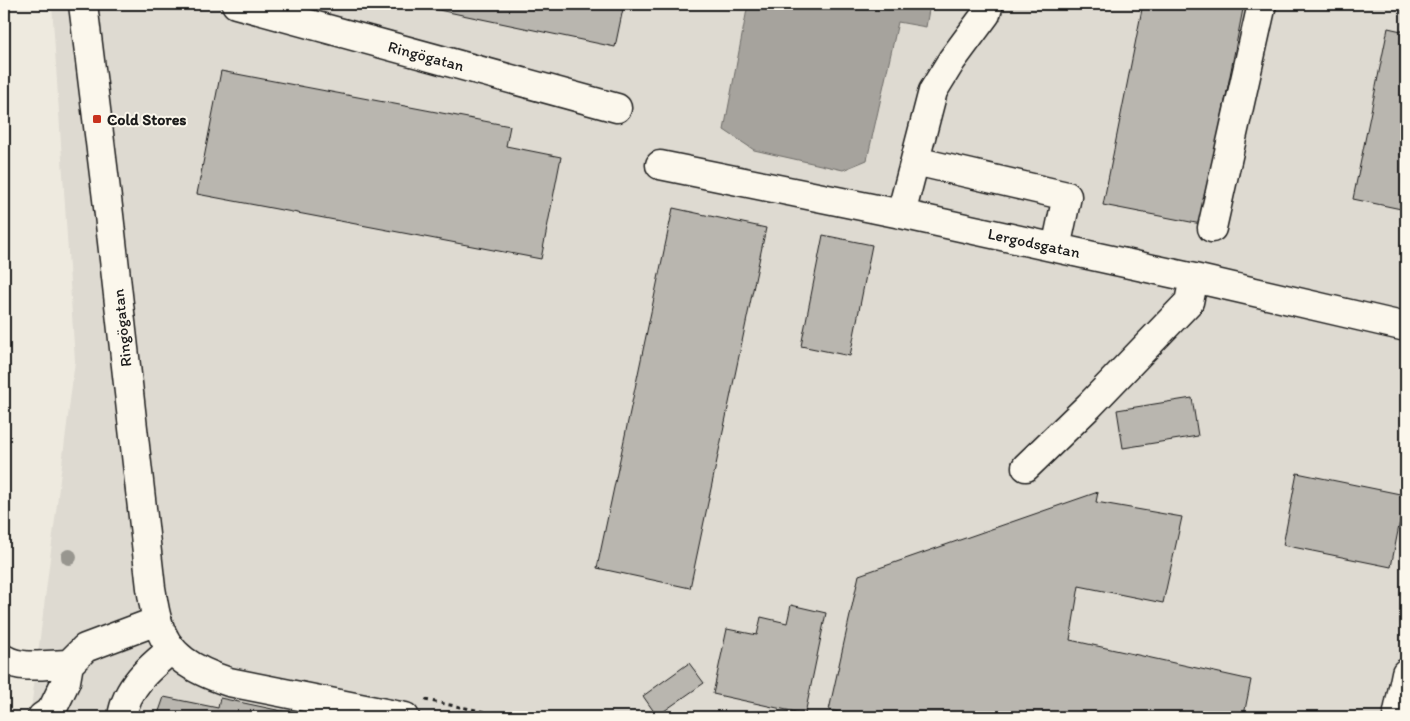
<svg xmlns="http://www.w3.org/2000/svg" width="1410" height="721" font-family="Itim,sans-serif">
  <style>
    .built { fill: #dedad1 }
    .water { fill: #a6a39d; stroke: #6f6d69 }
    .building { fill: #b9b6af; stroke: #1c1c1c }
    .lines { fill: none; stroke-linecap: round; stroke-linejoin: round }
    .minor-casing { stroke: #1c1c1c; stroke-width: 31 }
    .path { stroke: #1c1c1c; stroke-width: 3; stroke-dasharray: 4 4; stroke-linecap: butt }
    .minor { stroke: #fbf7ec; stroke-width: 28 }
    .tree { fill: #98968f }
    .poi-dot { fill: #c8321e; stroke: #fbf7ec; stroke-width: 2 }
    .labels { text-anchor: middle; dominant-baseline: central; stroke-width: 4; stroke-linejoin: round; paint-order: stroke }
    .street-label { font-size: 16px; fill: #1c1c1c; stroke: #fbf7ec }
    .poi-label { font-size: 16px; font-weight: bold; fill: #1c1c1c; stroke: #fbf7ec; text-anchor: start }
  </style>
  <rect width="100%" height="100%" fill="#eeeadf"/>
  <filter id="ink" filterUnits="userSpaceOnUse"><feTurbulence type="fractalNoise" baseFrequency=".02" numOctaves="2"/><feDisplacementMap in="SourceGraphic" scale="10" xChannelSelector="R" yChannelSelector="G"/><feConvolveMatrix kernelMatrix="1 2 1 2 8 2 1 2 1" color-interpolation-filters="sRGB"/></filter>
  <g filter="url(#ink)">
    <path class="built" d="M52,4H748L725,130L867,160L898,21L926,27L930,4H1406V717H30L75,361Z"/>
    <path class="water" d="M748,4H930L926,27L898,22L867,160L843,170L754,150L724,130Z"/>
    <path class="building" d="M410,4H624L615,47Z
      M1143,4H1244L1201,224L1103,205Z
      M1388,28L1406,32V210L1353,199Z
      M221,71L510,126L506,146L561,157L541,259L197,194Z
      M673,208L766,228L690,588L597,568Z
      M823,235L872,245L850,356L801,346Z
      M1192,398L1198,436L1123,448L1117,410Z
      M1297,473L1405,495L1391,567L1283,545Z
      M1098,492L1096,502L1182,517L1163,603L1079,586L1070,640L1251,680L1244,715L1253,717H864L829,710L859,575Z
      M791,605L826,613L805,714L713,694L727,629L757,635L761,617L787,623Z
      M689,663L704,683L657,716L643,696Z
      M164,697L218,708L220,698L310,717H157Z"/>
    <g class="lines">
      <g class="minor-casing">
        <path id="minor" d="M83,4L109,215L151,588C153,599 154,609 157,619C166,657 196,671 229,682L405,717
          M236,4L617,108
          M915,161L1067,196L1056,248
          M660,165L901,214L1194,278L1406,327
          M901,214L933,91L952,60L986,14L989,4
          M1212,228L1262,4
          M1026,467L1089,406L1189,302L1194,278
          M4,659C22,670 49,664 69,664L85,648L157,621
          M42,717L52,710L66,681L69,664
          M122,717C126,687 150,667 172,649
          M1397,717L1406,673"/>
      </g>
      <path class="path" d="M425,700L511,717"/>
      <use href="#minor" class="minor"/>
    </g>
    <circle class="tree" cx="69" cy="557" r="8"/>
  </g>
  <rect class="poi-dot" x="92" y="114" width="10" height="10" rx="2.5"/>
  <g class="labels">
    <g class="street-label">
      <text transform="translate(426 56) rotate(15)">Ringögatan</text>
      <text transform="translate(1034 243) rotate(12)">Lergodsgatan</text>
      <text transform="translate(122 328) rotate(-96)">Ringögatan</text>
    </g>
    <g class="poi-label">
      <text x="107" y="119">Cold Stores</text>
    </g>
  </g>
  <rect width="1410" height="721" fill="none" stroke="#fbf7ec" stroke-width="20"/>
  <rect x="10" y="10" width="1390" height="701" fill="none" stroke="#1c1c1c" stroke-width="2" filter="url(#ink)"/>
</svg>
